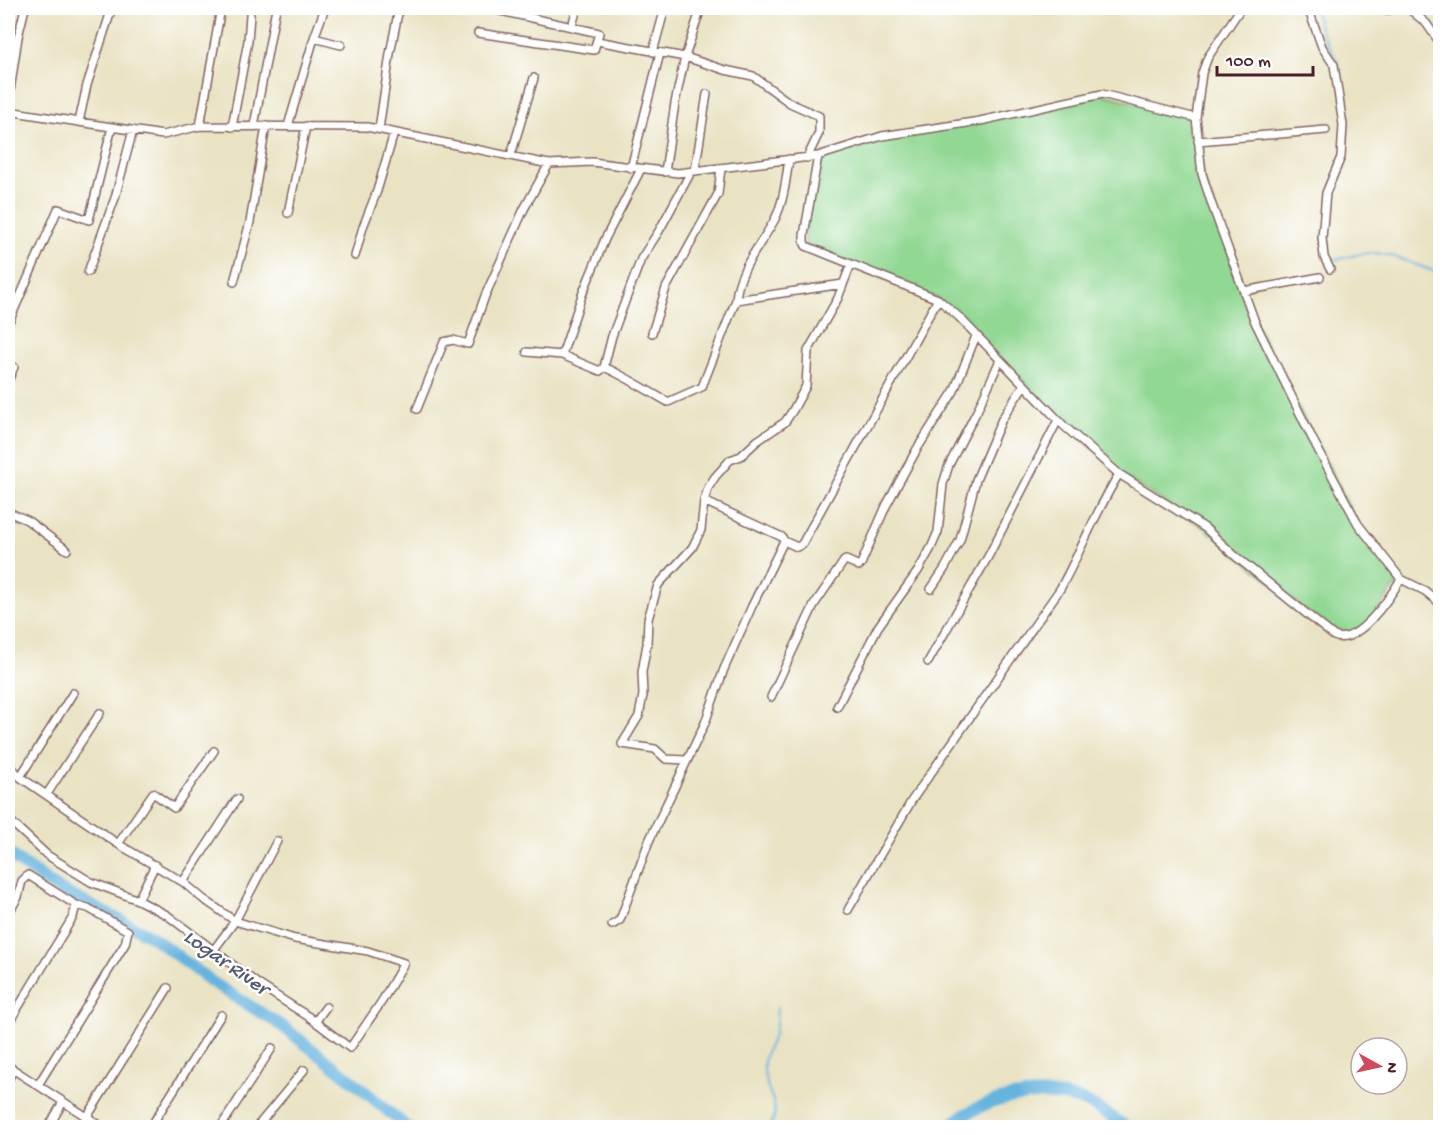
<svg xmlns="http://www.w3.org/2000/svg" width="1448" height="1135" font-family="'Gochi Hand',sans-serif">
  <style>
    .green { fill: #91d893; stroke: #6e7c5f; stroke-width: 1.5 }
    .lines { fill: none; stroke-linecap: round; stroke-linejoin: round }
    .stream { stroke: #65b3df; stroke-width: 2 }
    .river { stroke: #65b3df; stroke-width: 12 }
    .minor-casing { stroke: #826460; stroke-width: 10 }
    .minor { stroke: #fff; stroke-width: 7 }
    .labels { text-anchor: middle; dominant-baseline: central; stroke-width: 5; stroke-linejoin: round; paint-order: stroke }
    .water-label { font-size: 21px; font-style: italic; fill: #555a73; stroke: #fff }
  </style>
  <rect width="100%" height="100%" fill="#fff"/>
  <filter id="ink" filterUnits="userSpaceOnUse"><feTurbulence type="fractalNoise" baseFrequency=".0167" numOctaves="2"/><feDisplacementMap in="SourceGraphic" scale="12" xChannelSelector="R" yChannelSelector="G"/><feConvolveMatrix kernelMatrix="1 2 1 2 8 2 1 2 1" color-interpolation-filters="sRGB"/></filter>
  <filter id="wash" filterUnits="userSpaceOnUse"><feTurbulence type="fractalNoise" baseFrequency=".008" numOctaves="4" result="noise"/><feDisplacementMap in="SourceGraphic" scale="24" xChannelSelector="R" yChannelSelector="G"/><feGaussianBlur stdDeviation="1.35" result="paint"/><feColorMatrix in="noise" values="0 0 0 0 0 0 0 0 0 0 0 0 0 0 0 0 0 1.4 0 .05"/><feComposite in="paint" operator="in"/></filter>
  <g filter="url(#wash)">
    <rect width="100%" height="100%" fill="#e9e3c3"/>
    <path class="green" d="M1102,94L1196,118L1202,174L1255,322L1358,524L1401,579L1366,625L1340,639L1205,528L1119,474L938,299L806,246L804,235L818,156L867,140L980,121Z"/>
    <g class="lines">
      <path class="stream" d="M1314,8L1322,33L1337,61L1348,118L1345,158L1339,177L1331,192L1328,218V257L1332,260C1345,259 1357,253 1370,253C1394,253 1418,267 1440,273
        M769,1128C784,1104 765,1094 764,1070C763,1053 768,1049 774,1035C777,1026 776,1016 777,1007"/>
      <path class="river" d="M8,852L17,860L55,887L151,936L212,982L282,1026L349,1078L408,1128
        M947,1128C982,1097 1039,1086 1083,1101C1098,1107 1114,1119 1128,1128"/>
    </g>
  </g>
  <g filter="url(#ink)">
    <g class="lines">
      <g class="minor-casing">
        <path id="minor" d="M1241,8L1208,57L1202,73L1196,118L1202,174L1212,205L1255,322L1313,440L1358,524L1401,579L1425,591L1440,603
          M1308,8L1322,47L1334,65L1343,125L1341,157L1326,193L1322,238L1324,257L1330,269
          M1374,8L1387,10L1399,8
          M1408,8L1426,23L1440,43
          M572,26L577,8
          M478,33L594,50L599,33L487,8
          M314,38L341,45
          M597,41L685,57L725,70L753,76L790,103L819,116V133L807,158
          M653,52L665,8
          M8,104L18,37L25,8
          M8,111L163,135L200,126L367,127L549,164L592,162L678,173L818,156L882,136L980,121L1102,94L1196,118
          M79,122L87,85L112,8
          M200,126L221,8
          M254,126L276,8
          M288,126L314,38L325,8
          M232,127L248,41L250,15
          M379,129L390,54L399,8
          M1198,141L1326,130
          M511,155L534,78
          M818,156L804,235V242L806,246L938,299L959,317L1063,425L1119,474L1205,528L1234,555L1334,636C1357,647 1390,597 1401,579
          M631,168L660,53
          M695,171L707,94
          M665,172L675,103L685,57L701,8
          M288,213L306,126
          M355,256L363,227L377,191L394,133
          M88,272L115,198L133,130
          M234,282L250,222L266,126
          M1244,291L1320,277
          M736,300C738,269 761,245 775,219C784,201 786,179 789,159
          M8,324L58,209L89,220L112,127
          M652,333L666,288L718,194L721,168
          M527,352L562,355L600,371L604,367C627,377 646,390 668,402L702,387L736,300L843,284
          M562,355L582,295L605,239L641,169
          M8,365L14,367L8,381
          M604,367L612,336L641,259L659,231L691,172
          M417,409L444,342L453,340L468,344L485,296L524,209L549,164
          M704,501L782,537L784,541L797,547L802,544L938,299
          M8,512L27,520L67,550
          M931,589L945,568L960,540L976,480L1002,419L1024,385
          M928,662L989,555L1058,420
          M771,697L814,605L844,561L846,560L859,566L861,564L886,506L917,449L954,391L976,336
          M837,707L878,627L918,571L931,548L938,532L943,484L949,465L977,411L1000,360
          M622,744L639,716L643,695L642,672L647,644L648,619L658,585L692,548L701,530L704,501L708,488L715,477L730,460L741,456L757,441L785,422L793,410L806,386L808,351L838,298L851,264
          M622,744L655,749L666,759L686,760
          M8,771L14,770L20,777L118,844L183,882L202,898L235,921L295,939L368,951L404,963L382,1001L350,1048L309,1017L258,984L167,915L138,900L91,882L47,855L8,819
          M20,777L73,693
          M47,794L100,713
          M118,844L153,793L174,808L214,751
          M183,882L237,799
          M138,900L155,865
          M848,910L912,800L1060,589C1081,551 1096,511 1119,474
          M8,914L18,897L22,881L28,875L76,905L88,908L128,931L125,944L38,1085
          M612,925L620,920L649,841L705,723L724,669L752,606L784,541
          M213,951L235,921L277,841
          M315,1022L326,1007
          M8,1024L73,917L76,905
          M8,1066L104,1128
          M8,1080L13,1070
          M87,1117L168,988
          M48,1128L63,1102
          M150,1128L221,1015
          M220,1128L272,1048
          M256,1128L304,1070"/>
      </g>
      <use href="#minor" class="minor"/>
    </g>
  </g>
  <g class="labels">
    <g class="water-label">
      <text transform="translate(225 964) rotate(35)">Logar River</text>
    </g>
  </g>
  <rect width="1448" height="1135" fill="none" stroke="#fff" stroke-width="30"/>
  <g transform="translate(1379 1066) rotate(98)"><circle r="28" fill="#ffffff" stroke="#b7a5aa" stroke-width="1.5"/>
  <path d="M0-4.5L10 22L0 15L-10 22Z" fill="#d1495b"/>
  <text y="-9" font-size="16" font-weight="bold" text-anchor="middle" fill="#4a1f2b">N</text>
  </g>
  <path d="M1217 66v9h96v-9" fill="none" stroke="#4a1f2b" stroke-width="3"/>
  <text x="1226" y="66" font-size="18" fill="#4a1f2b" stroke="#ffffff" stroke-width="4.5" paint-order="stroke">100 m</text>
</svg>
